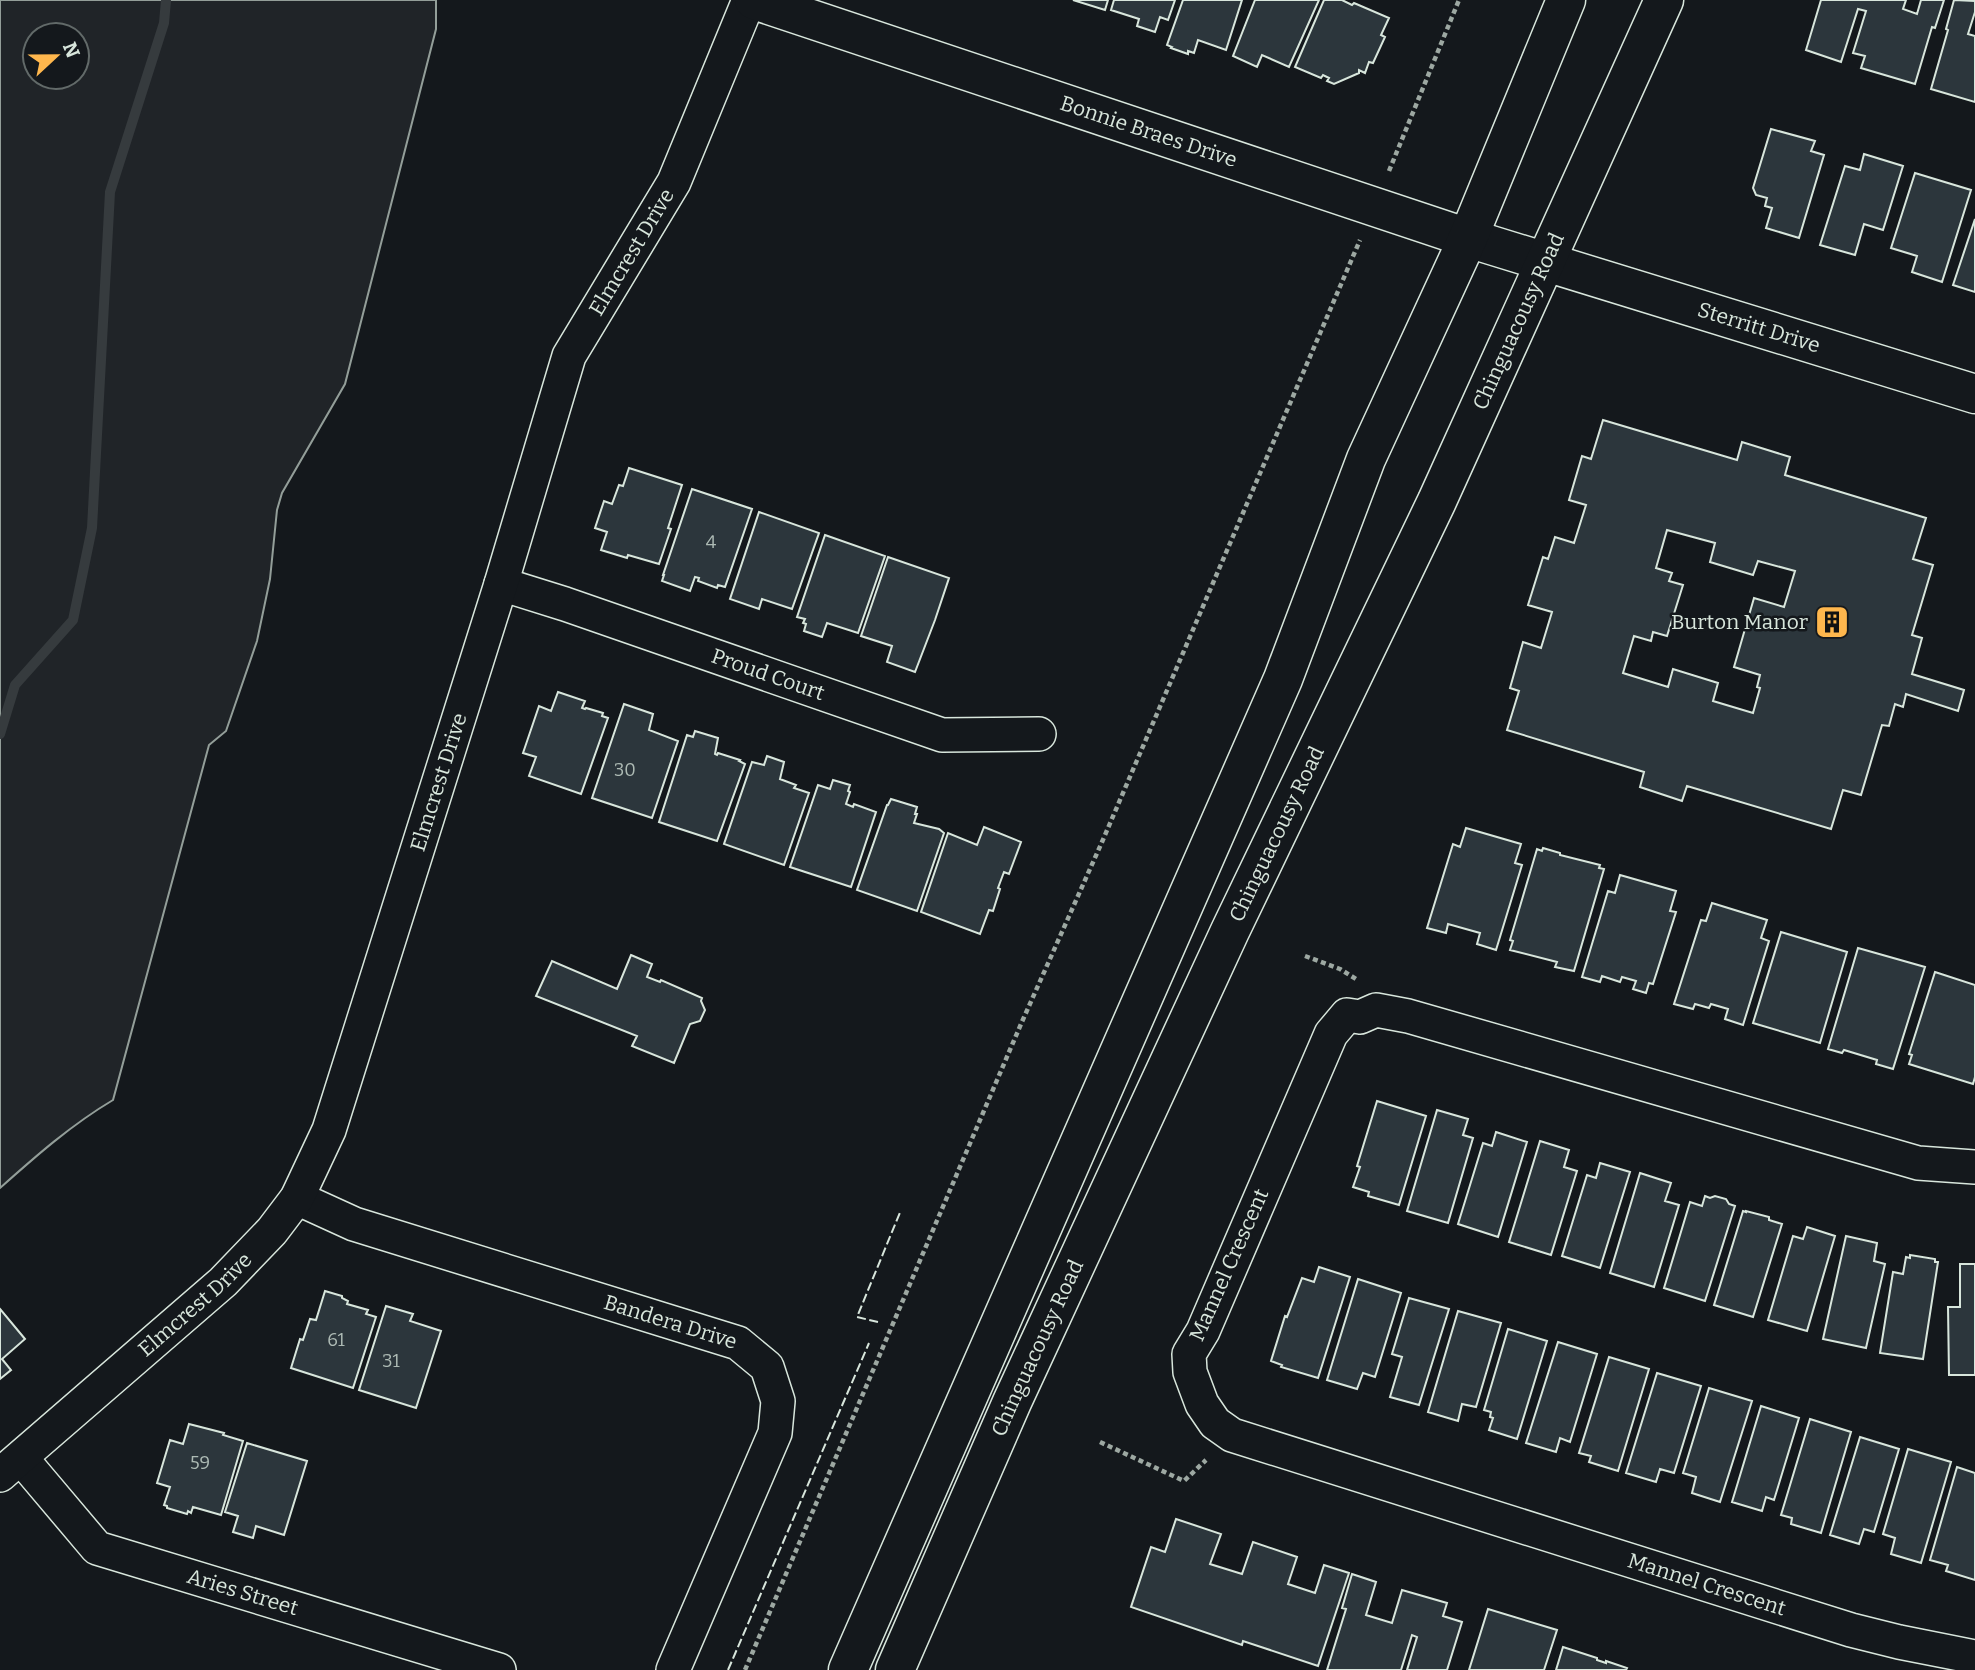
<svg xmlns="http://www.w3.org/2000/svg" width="1975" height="1670" font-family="Bitter,serif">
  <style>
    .green { fill: #202428; stroke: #939e99; stroke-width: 2; fill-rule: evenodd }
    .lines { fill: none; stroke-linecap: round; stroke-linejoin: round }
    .stream { stroke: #363b3e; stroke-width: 10 }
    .building { fill: #2c363c; stroke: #d8e6dc; stroke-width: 2; fill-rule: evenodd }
    .street-casing { stroke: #d8e6dc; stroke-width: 36 }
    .secondary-casing { stroke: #d8e6dc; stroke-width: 41 }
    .path { stroke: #9da8a2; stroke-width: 4.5; stroke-dasharray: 5 3.5; stroke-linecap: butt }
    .street { stroke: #14181c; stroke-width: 33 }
    .secondary { stroke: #14181c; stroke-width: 38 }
    .fence { stroke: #d8e6dc; stroke-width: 2; stroke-dasharray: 9 3.5; stroke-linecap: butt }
    .labels { text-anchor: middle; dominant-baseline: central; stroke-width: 5; stroke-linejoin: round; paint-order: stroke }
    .number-label { font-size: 18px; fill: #adbab4 }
    .street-label { font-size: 21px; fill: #d8e6dc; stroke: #14181c }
    .poi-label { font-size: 21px; fill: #d8e6dc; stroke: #14181c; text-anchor: end }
  </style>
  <rect width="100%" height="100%" fill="#14181c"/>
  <path class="green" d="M0,0H436V29L345,384L282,493L277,510L270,579L257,641L226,731L209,745L113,1100C71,1125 36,1156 0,1188ZM77,35V77H35V35Z"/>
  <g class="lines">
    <path class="stream" d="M0,734L15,685L73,620L92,528L110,192L164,23L166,0"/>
  </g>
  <path class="building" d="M1073,0H1108L1105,10Z
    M1114,0H1175L1168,20L1160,17L1155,32L1137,26L1139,19L1111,10Z
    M1183,0H1242L1226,50L1198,40L1194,53L1188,51V54L1171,48L1172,47L1167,45Z
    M1255,0H1319L1289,67L1262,55L1257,67L1233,56Z
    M1324,0H1342L1352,5L1354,3L1389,18L1381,35L1385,37L1373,63L1369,62L1365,73L1359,70V73L1334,84L1327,81L1329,78L1323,75L1321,78L1295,67Z
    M1821,0H1906L1903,9L1917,14L1921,0H1944L1935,28L1932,27L1915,84L1861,68L1865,56L1853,53L1866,11L1858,9L1841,62L1806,50Z
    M1954,0L1975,1V12L1968,34L1975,36V102L1931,89L1948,30L1946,29Z
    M1771,129L1815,141L1811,151L1824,155L1799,238L1766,228L1772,208L1765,206L1767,198L1756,195L1753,188Z
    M1864,154L1903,166L1883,230L1864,224L1855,255L1820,245L1845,166L1860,170Z
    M1915,173L1971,190L1942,282L1912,272L1917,256L1891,248Z
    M1975,219V292L1953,285Z
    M1603,420L1737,460L1742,442L1790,457L1785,475L1926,518L1913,559L1933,565L1912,635L1922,638L1912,674L1964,690L1958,711L1906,694L1903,707L1895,704L1889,726L1882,725L1861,795L1843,790L1831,829L1687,786L1682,801L1640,787L1644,772L1507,730L1519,691L1510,688L1523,642L1541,648L1552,612L1528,605L1543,557L1548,559L1555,537L1574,543L1586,505L1569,500L1582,456L1591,459ZM1667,530L1715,543L1710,562L1753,575L1758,561L1795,571L1784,607L1754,598L1734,667L1760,675L1757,687L1760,688L1753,713L1713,701L1718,683L1673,669L1668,687L1623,673L1634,636L1651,641L1653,632L1667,636L1683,585L1669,581L1672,573L1656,568Z
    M629,468L682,485L668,528L671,529L659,564L628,555L627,558L601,550L607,532L595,528L604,501L612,504L619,485L623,486Z
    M692,489L752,509L725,587L718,585L717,588L698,581L699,578L695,577L690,591L662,581L664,575H663Z
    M759,512L819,533L792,609L762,599L759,609L730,599Z
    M825,535L885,556L858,633L827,623L822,637L804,631L806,624L803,623L805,619L797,617Z
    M888,557L949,578L935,620L915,672L887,662L892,646L861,636Z
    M558,692L585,701L582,708L585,709L586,708L603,713L602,716L608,718L581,794L529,776L536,757L523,753L539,706L551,711Z
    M624,704L653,714L649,730L678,741L652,818L592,798Z
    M695,731L718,738L715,754L717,755L718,753L740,760L739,761L745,764L717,841L659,822L687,735L693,737Z
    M767,756L784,762L780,779L796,785L794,788L809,793L784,865L724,844L752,762L764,765Z
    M833,780L850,785L848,791L850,792L846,804L853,807L854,804L876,812L851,887L790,867L818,785L830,789Z
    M891,799L917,807L915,814H917L914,823L939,829L944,833L917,911L857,890L887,805H888Z
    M984,827L1021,842L1009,874L1004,872L998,888L1000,889L993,911L989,910L980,934L921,912L948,833L977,845Z
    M1466,828L1521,844L1515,863L1522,865L1496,950L1477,944L1480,933L1448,924L1446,933L1427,928L1453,844L1460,847Z
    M1543,848L1560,853V855L1600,865L1599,868L1604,869L1574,971L1555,967L1557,962L1510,950L1513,941L1510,940L1537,849L1542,851Z
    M1620,875L1676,891L1670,911L1676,912L1653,984L1649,983L1646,993L1633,989L1636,981L1622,977L1620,982L1602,976L1600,982L1582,977L1608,891L1615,893Z
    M1712,903L1767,920L1761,938L1769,941L1743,1025L1725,1019L1728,1009L1711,1004L1709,1008L1695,1004L1693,1009L1674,1004L1701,920L1706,921Z
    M1781,932L1847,952L1820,1043L1753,1023Z
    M1858,948L1925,967L1893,1069L1876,1064L1877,1060L1844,1050L1842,1053L1828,1049Z
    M631,955L652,964L647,977L660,982L661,980L702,998L701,1001L705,1010L700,1021L690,1024L674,1063L632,1046L637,1036L536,996L552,961L617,989Z
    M1935,972L1975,985V1077L1973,1084L1909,1064L1912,1055L1909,1054Z
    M1377,1101L1426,1116L1399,1205L1368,1196L1369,1192L1353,1187L1360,1167L1357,1166Z
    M1437,1110L1468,1119L1463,1135L1473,1138L1448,1223L1407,1211Z
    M1496,1132L1527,1142L1498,1237L1458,1224L1483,1143L1492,1146Z
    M1540,1141L1569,1150L1564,1167L1577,1171L1551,1255L1509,1242Z
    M1600,1163L1630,1172L1600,1268L1562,1256L1587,1175L1596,1178Z
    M1640,1173L1671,1183L1665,1201L1679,1205L1654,1287L1610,1273Z
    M1705,1196L1710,1198L1715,1196L1726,1199L1729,1204L1735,1206L1705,1301L1664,1288L1690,1202L1702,1206Z
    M1743,1211L1746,1212V1211L1769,1217V1220L1782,1224L1753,1317L1714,1305Z
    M1807,1227L1835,1236L1807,1331L1768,1320L1793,1236L1803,1239Z
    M1846,1236L1877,1243L1874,1261L1885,1264L1866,1348L1823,1339Z
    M1910,1255L1935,1259V1262H1938L1923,1359L1880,1353L1893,1272L1903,1274L1906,1257L1910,1258Z
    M1960,1264H1975V1375H1949L1948,1307H1960Z
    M1319,1267L1350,1277L1318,1378L1281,1367L1282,1365L1271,1361L1285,1316L1287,1317L1302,1278L1314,1282Z
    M1358,1279L1401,1293L1375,1377L1363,1373L1357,1389L1327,1380Z
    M325,1291L342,1296V1298L348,1301L347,1304L368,1310L366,1314L376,1317L353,1388L291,1368L300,1339L303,1340L310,1319L316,1320Z
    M1409,1298L1449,1309L1419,1405L1390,1397L1402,1357L1392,1354Z
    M386,1306L413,1314L410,1321L441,1331L416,1408L359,1390Z
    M0,1309L25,1339L2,1359L11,1370L0,1379Z
    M1458,1311L1501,1323L1476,1407L1462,1404L1458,1421L1428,1412Z
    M1508,1329L1547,1341L1517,1439L1489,1430L1493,1418L1490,1417L1491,1412L1484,1410Z
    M1558,1342L1597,1354L1570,1442L1560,1438L1556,1452L1526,1443Z
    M1609,1357L1649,1369L1618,1471L1589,1462L1591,1456L1579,1453Z
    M1657,1373L1701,1386L1674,1473L1660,1469L1656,1482L1626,1473Z
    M1709,1388L1752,1401L1720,1502L1692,1493L1696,1477L1683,1473Z
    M1761,1406L1799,1418L1774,1500L1766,1497L1762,1511L1732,1502Z
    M1810,1419L1851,1432L1821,1533L1791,1524L1792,1518L1781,1515Z
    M189,1424L224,1433L223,1435L243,1441L221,1515L193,1507L191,1513L188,1511L187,1514L167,1508V1506L164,1505L170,1487L157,1483L170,1440L183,1444Z
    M1860,1437L1899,1449L1874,1532L1864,1529L1859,1544L1830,1535Z
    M247,1443L307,1461L284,1535L256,1526L253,1538L233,1532L238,1516L225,1512Z
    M1908,1449L1951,1462L1921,1563L1891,1554L1895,1538L1883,1534Z
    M1957,1467L1975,1473V1580L1946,1571L1948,1565L1930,1560Z
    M1176,1519L1221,1534L1210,1564L1242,1574L1253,1542L1297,1557L1288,1584L1315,1593L1324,1565L1349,1573L1318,1666L1243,1641L1242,1645L1131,1607L1151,1547L1165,1552Z
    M1352,1574L1376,1582L1366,1615L1392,1623L1402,1590L1447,1603L1443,1616L1462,1622L1447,1670H1407L1417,1637L1412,1635L1401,1670H1327L1346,1609L1342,1608Z
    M1488,1609L1557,1630L1544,1670H1469Z
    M1563,1647L1597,1658V1660L1606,1663V1661L1627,1668L1626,1670H1556Z"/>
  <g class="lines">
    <g class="street-casing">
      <g id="street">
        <path id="s1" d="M501,584L565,604L942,735L1039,734"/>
        <path id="s2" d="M1975,1167L1918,1163L1408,1016L1376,1010L1360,1017L1347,1015L1331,1034L1203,1331L1189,1354L1190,1372L1202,1404L1215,1423L1232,1435L1851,1630L1899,1642L1975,1657"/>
        <path id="s3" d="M297,1198L354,1224L738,1343L767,1367L778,1401L775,1433L673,1670"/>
        <path id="s4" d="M21,1458L97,1548L499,1670"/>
        <path id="s5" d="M0,1475L223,1282L272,1231L297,1198L329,1130L501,584L569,356L674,182L749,0"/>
      </g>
    </g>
    <g class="secondary-casing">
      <g id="secondary">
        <path id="s6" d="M754,0L1468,238L1975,394"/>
        <path d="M848,1670L1283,679L1366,459L1468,238L1566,0"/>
        <path id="s7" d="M895,1670L1012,1402L1230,931L1437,501L1664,0"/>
      </g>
    </g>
    <path class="path" d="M1389,171L1459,0
      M1305,956L1340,969L1356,979
      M1100,1442L1184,1481L1206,1460
      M745,1670L1021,1024L1102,842L1360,240"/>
    <use href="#street" class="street"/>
    <use href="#secondary" class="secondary"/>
    <path class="fence" d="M878,1322L857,1317L901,1210
      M728,1670L869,1343"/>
  </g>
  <defs>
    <g id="building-square" transform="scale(1.75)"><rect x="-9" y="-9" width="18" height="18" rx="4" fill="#ffb74d" stroke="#14181c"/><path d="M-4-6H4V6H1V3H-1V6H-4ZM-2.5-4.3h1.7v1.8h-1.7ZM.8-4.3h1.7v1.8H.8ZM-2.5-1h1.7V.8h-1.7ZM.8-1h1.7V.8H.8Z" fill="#111"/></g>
  </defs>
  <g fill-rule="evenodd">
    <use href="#building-square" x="1832" y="622"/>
  </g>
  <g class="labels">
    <g class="number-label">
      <text x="711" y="542">4</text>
      <text x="625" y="770">30</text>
      <text x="336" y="1340">61</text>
      <text x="391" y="1361">31</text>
      <text x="200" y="1463">59</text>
    </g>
    <g class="street-label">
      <text stroke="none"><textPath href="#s6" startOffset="416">Bonnie Braes Drive</textPath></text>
      <text stroke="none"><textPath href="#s5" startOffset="1414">Elmcrest Drive</textPath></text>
      <text stroke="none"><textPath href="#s7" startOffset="1486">Chinguacousy Road</textPath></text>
      <text stroke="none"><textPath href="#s6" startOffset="1057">Sterritt Drive</textPath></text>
      <text stroke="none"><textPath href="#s1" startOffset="282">Proud Court</textPath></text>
      <text stroke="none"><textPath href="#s5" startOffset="847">Elmcrest Drive</textPath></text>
      <text stroke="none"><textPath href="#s7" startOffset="919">Chinguacousy Road</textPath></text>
      <text transform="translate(1229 1265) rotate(-66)">Mannel Crescent</text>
      <text stroke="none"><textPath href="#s5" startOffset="259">Elmcrest Drive</textPath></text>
      <text stroke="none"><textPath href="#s3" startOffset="394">Bandera Drive</textPath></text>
      <text stroke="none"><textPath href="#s7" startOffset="352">Chinguacousy Road</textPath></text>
      <text stroke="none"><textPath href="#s2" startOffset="1620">Mannel Crescent</textPath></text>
      <text stroke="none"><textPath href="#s4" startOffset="270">Aries Street</textPath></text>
    </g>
    <g class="poi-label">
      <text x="1808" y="622">Burton Manor</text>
    </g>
  </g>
  <g transform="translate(56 56) rotate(68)"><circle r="33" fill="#14181c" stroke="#626a69" stroke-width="2"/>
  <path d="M0-5L12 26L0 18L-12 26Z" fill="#ffb74d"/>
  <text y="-10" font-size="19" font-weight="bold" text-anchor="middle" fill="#d8e6dc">N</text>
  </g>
</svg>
